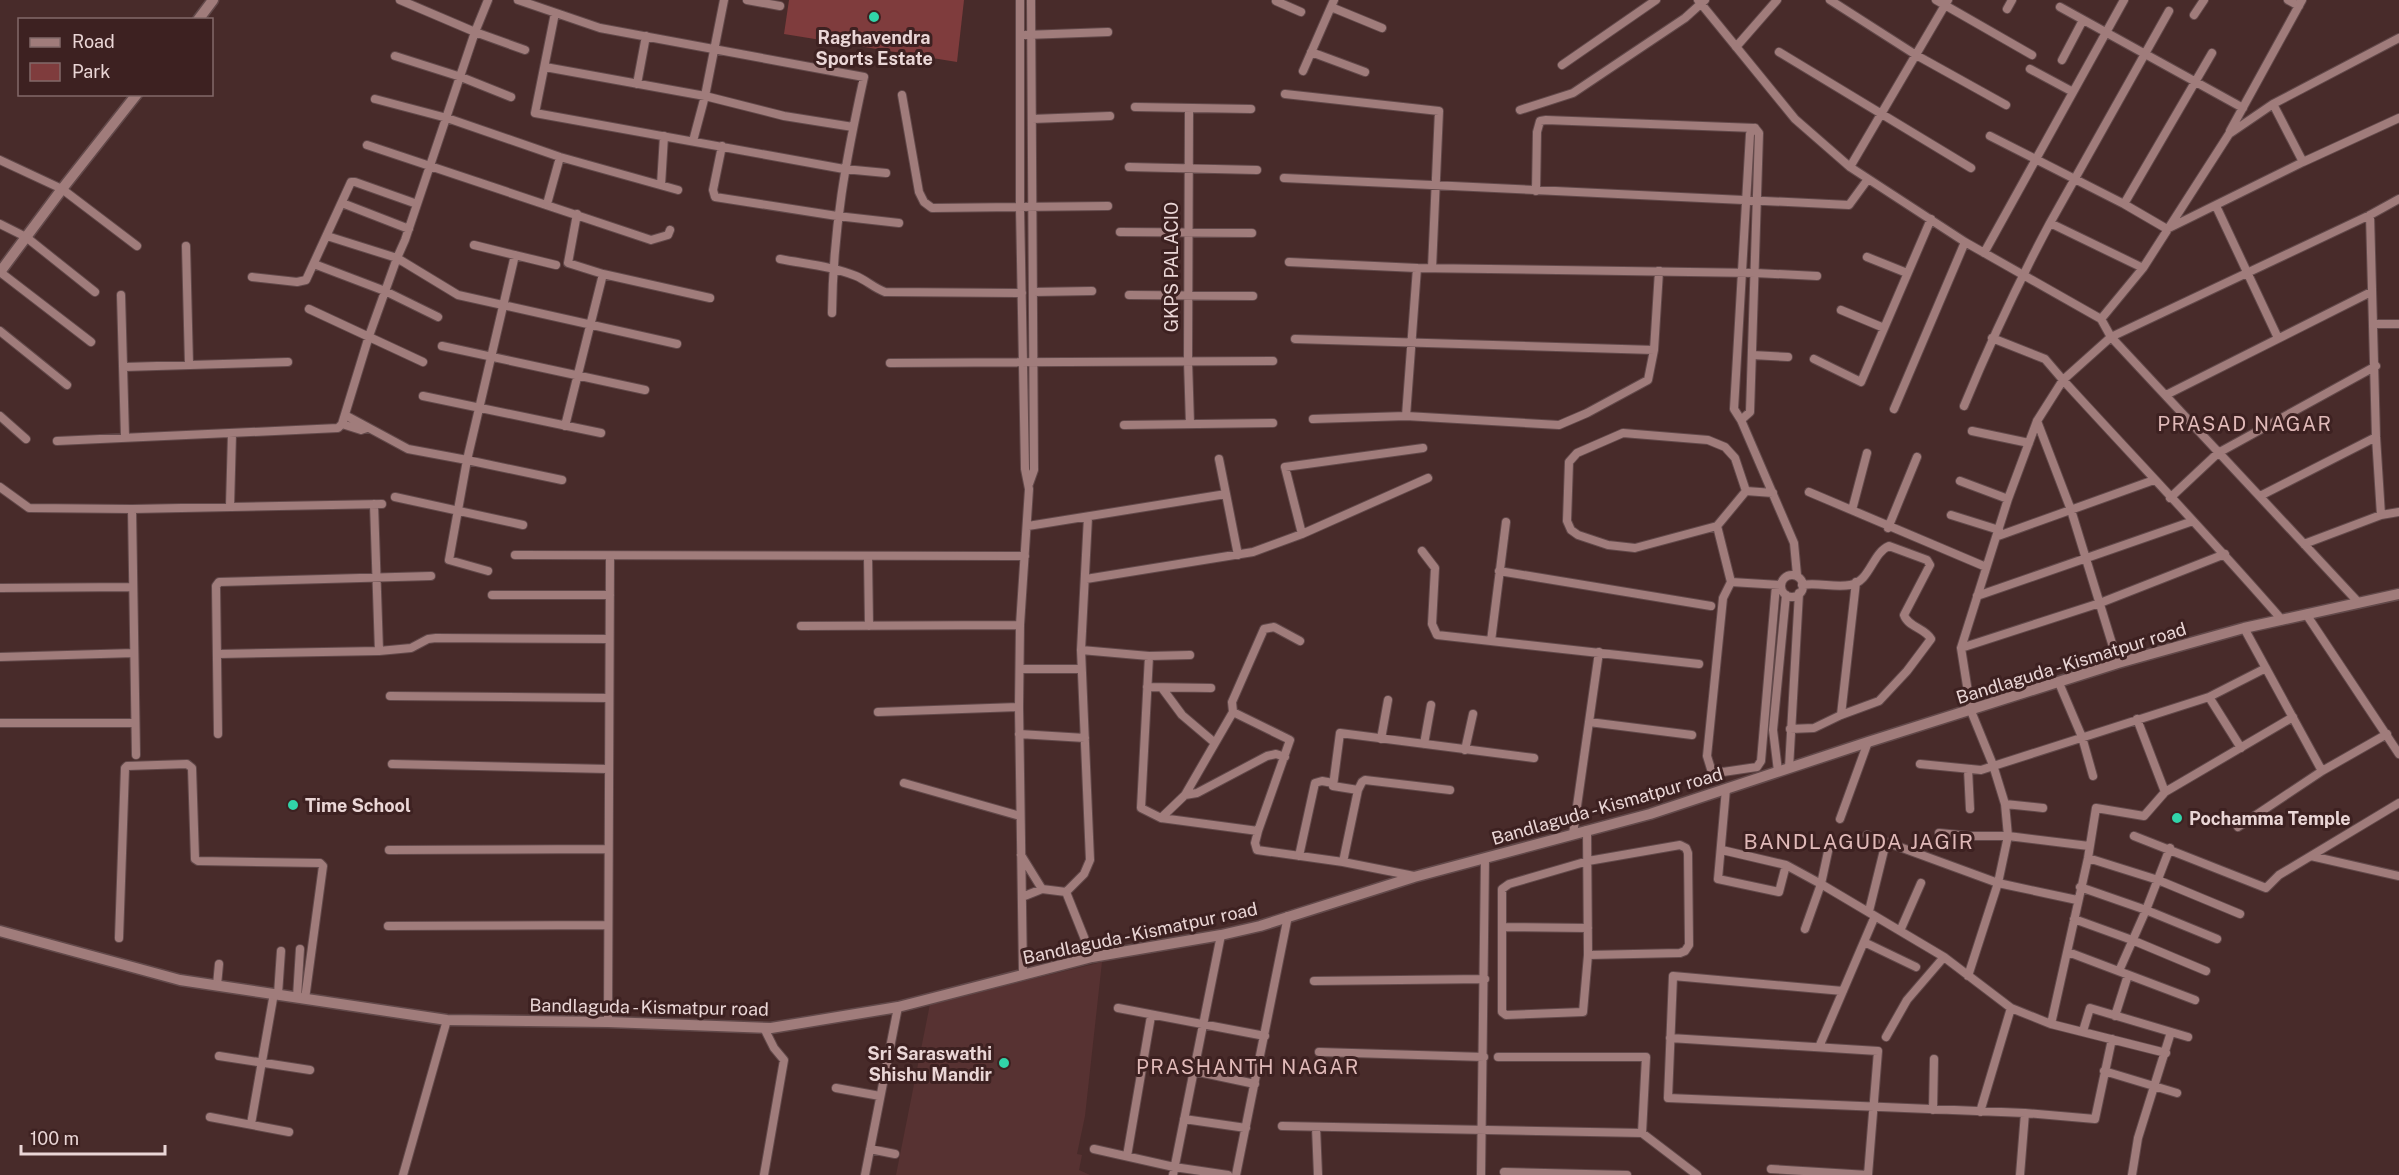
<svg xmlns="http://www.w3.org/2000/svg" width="2399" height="1175" font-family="'Public Sans',sans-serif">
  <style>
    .built { fill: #573232 }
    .green { fill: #7f3c3d }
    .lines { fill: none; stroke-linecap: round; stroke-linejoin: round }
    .minor-casing { stroke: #62494a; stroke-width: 10 }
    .tertiary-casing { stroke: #62494a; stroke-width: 13 }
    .minor { stroke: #a07c7b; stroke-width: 8 }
    .tertiary { stroke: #a07c7b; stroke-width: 10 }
    .poi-dot { fill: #31d4a9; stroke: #3d2121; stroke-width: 2 }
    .labels { text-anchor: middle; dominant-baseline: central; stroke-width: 6; stroke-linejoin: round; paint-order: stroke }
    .poi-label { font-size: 18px; font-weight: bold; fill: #ead6d6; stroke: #3d2121; text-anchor: start }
    .street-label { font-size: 18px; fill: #ead6d6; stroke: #3d2121 }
    .neighbourhood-label { font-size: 20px; letter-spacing: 1.5px; fill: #e0b9b8; stroke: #3d2121 }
    .quarter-label { font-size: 21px; letter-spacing: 1.5px; fill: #e0b9b8; stroke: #3d2121 }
  </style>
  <rect width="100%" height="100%" fill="#482b2a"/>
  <path class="built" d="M1102,962L1085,1116L1077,1154L1082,1155L1079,1170L1090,1175H896L930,1004Z"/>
  <path class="green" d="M789,0H964L957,62L784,34Z"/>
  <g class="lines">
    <g class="minor-casing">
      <path id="minor" d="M488,0L475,32L525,50
        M518,0L600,28L864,77C846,159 833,228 832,313
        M747,0L780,6
        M1020,0V208L1025,469L1029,489L1020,625L1019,707L1023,973
        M1698,0L1795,119L1850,167L1965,242L2101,319
        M1830,0L1916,55L2006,105
        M1936,0L2032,55
        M2288,0L2299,6
        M1276,1L1301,12
        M1331,7L1382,28
        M2060,7L2243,108
        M2007,9L2012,0
        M555,13L535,113L844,169L886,173
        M2194,15L2204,0
        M1025,35L1108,32
        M1736,47L1777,0
        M1311,52L1365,72
        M1779,52L1971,168
        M395,56L461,77L511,97
        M2062,60L2083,20
        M1562,65L1656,0
        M545,67L705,96L784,116L853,127
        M2030,69L2073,92
        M1303,71L1334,0
        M637,84L646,36
        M1285,94L1439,111L1432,268
        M902,95L919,192L924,202L932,208L1108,206
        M375,99L447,118L560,157L678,190
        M2273,104L2303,162
        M1135,107L1251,109
        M1189,110L1188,361L1190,424
        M1520,110L1573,93L1685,18L1705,0
        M1032,119L1110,116
        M2230,131L2302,0
        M1990,136L2124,204L2167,229L2303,162L2399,118
        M693,141L705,96L724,0
        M367,145L651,240L668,235L670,230
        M722,146L713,190L715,197L837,216L899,223
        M0,160L62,189L137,246
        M1129,167L1257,170
        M1850,167L1948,0
        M1284,178L1849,205L1868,179
        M661,185L664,136
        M1536,191L1537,132L1540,121L1546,120L1755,128
        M342,203L409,229
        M547,204L560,157
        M2124,204L2212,53
        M2216,206L2278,338
        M577,214L568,263L603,274L710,298
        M2370,215L2376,437L2381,515
        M2050,223L2169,11
        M0,224L26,237L95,292
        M1120,232L1252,233
        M327,236L397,258L405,240L475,32L400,0
        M474,245L556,265
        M186,246L189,365
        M1984,253L2124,0
        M1867,257L1907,273
        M780,259C805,264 832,266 856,276C866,280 874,288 885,292L1022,293
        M1289,262L1417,268L1755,273L1817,276
        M314,264L385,291L438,317
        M0,272L91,342
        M252,277L297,282L306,280L351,182H355L417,204
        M1033,292L1092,291
        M121,295L125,437
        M1129,295L1253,296
        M309,309L423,362
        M1841,310L1884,328
        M2374,324H2399
        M0,331L67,385
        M1992,338L2045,359L2063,380C2136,460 2211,538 2282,620
        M1295,339L1654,350L1659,271
        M442,346L645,390
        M1752,355L1788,357
        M1814,359L1861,382L1931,219
        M890,363L1273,361
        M124,367L288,362
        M2166,395L2371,292
        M423,396L601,433
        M1964,406C1990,343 2018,283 2050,223L2143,268
        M1894,409L1965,242
        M345,415L408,449L467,460L515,255
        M0,416L26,439
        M1406,416L1417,268
        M1313,419L1406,416L1559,425L1587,413L1648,380L1654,350
        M1741,420L1750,412L1759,133L1755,128L1750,134L1734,409L1741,420L1794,543L1797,575
        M2037,421L2071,510L2118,663
        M342,424L361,430L367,428
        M1124,425L1273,423
        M565,426L603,274
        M1972,431L2029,443
        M57,441L338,428L342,424L369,336L397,258L458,295L677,344
        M1219,459L1226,494
        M1960,481L2008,499
        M1029,484L1034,470L1031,0
        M0,487L29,508L132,509L382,504
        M1809,492L1986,567
        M2260,496L2376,437
        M395,497L523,525
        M2170,498L2218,453L2376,366
        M230,506L232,434
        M132,509L136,755
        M1852,510L1867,453
        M1951,515L1999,530
        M1088,517L1081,650L1090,860L1084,874L1066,892L1092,957
        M1028,526L1226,494L1238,555
        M1717,526L1746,491
        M1888,528L1917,457
        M1302,534L1285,467L1423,448
        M1998,536L2154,480
        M2304,544L2381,515L2399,512
        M1422,551L1435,568L1432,624L1437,635L1699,664
        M515,555L1025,556
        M868,557L869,626
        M488,571L449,560L467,460L562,480
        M1499,571L1711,606
        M1781 586a11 11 0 1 1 22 0a11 11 0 1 1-22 0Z
        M1086,579L1253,552L1302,534L1428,478
        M1731,582L1717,526L1635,548L1608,545L1578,535L1571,530L1567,521L1569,462L1577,453L1623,433L1708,440L1725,447L1735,458L1746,491L1773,493
        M1776,585L1761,761L1757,767L1723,772L1711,769L1707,756L1723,598L1731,582L1781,585
        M0,588L133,587
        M492,595H610
        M1977,596L2193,521
        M2359,603L2111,337L2370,215L2399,199
        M2306,614L2399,754
        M801,626L1020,625
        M2244,628L2322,771
        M1491,641L1506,522
        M1961,648L2100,603L2225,554
        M1081,650L1149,656L1190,655
        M379,651L411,648L428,639L436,638L609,639
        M218,654L379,651L374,504
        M1149,656L1141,808L1161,818L1258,831
        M0,657L134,653
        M1020,669H1081
        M2059,683L2082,737L2093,776
        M1147,687L1211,688
        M1162,688L1182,715L1215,743
        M390,696L609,698
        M2209,697L2266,668
        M878,712L1019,707
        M1233,712L1290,740L1258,831L1255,843L1257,850L1343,862L1414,876
        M1841,715L1856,582
        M2137,719L2165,792
        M1589,722L1692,735
        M0,723H135
        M1790,729L1814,728L1841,715L1879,701L1907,671L1931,639C1925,628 1908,627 1904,615L1930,565L1927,560L1889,546C1872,553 1870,582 1850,585C1834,588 1818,582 1802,585
        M218,734L216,586L219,582L431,576
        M1019,734L1085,738
        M1381,739L1388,700
        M1424,744L1431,705
        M1465,750L1473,714
        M392,764L608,769
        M1920,764L1981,770L2209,697L2241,748
        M1789,768L1799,593
        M1968,769L1970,809
        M1778,771L1773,730L1786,595
        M904,783L1020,816
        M1726,789L1718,879L1779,892L1786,865
        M1358,790L1362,782L1365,780L1450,790
        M1185,795L1197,793L1267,756L1276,754L1285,757
        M2005,804L2043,808
        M1161,818L1185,795L1233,712L1232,702L1264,629L1274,627L1300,641
        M1840,819L1868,742
        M2238,827L2322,771L2387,734
        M1587,830L1588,955L1680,953L1685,951L1689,945L1688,853L1686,848L1680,845L1588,861L1509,884L1502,889V1012L1506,1015L1583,1012L1588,955
        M1939,833L1969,836H2008L2089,846
        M1573,834L1599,652
        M1867,835L1886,842L1869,911
        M2134,836L2266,888L2279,875L2399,803
        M1886,842L1998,883L2077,900
        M389,850L608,849
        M1722,850L1786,865L1821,884L1944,957L2011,1008L2051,1024L2166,1053
        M1021,855L1042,889L1022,897
        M1299,856L1315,783L1322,781L1333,783
        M2311,856L2399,876
        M2088,858L2158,880L2240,914
        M1343,862L1358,790L1333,786L1340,733L1534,758
        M2080,887L2146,910L2217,939
        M1042,889L1066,892
        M2074,919L2132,940L2206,971
        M388,926L608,925
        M1502,927L1588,928
        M1805,929L1821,884L1829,847
        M1900,931L1921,883
        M119,938L125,768L127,766L187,764L192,768L195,859L198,861L320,863L323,866L305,999
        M1864,942L1916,967
        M2068,952L2195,1000
        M2119,971L2146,910L2170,848
        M1968,976L1998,883L2008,836L2005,804L1993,765L1971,711L1961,648L2008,499L2037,421L2063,380L2111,337L2101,319L2143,268L2229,134L2273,104L2399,38
        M1314,981L1485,979
        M217,985L219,964
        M1843,991L1673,976L1668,1098L2025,1113L2095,1119L2112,1039
        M278,994L281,951
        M297,997L300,949
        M1118,1008L1265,1036
        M2115,1016L2128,975
        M608,1022L610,557
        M2051,1024L2088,858L2096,808L2144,816L2165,792L2293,717
        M2083,1031L2090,1008L2188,1037
        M1886,1037L1907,1000L1944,957
        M1670,1038L1878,1051L1868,1175
        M1819,1047L1875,916
        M1319,1052L1484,1057
        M219,1056L310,1070
        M1498,1057H1646L1642,1133
        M1194,1071L1255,1084
        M2104,1071L2177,1093
        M836,1088L880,1096
        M1933,1110L1934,1059
        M1980,1112L2011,1008
        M210,1117L289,1132
        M1184,1119L1246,1128
        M251,1124L274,993
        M1282,1126L1642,1133L1697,1175
        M1316,1127L1318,1175
        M870,1149L895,1154
        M1094,1149L1174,1167L1228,1175
        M1127,1156L1151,1016
        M1771,1169L1868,1175
        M1504,1172L1627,1175
        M403,1175L447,1020
        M764,1175L784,1060L774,1048L764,1028
        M865,1175L898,1007
        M1173,1175L1221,935
        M1236,1175L1288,916
        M1481,1175L1485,858
        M2020,1175L2025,1113
        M2132,1175L2138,1138L2171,1032"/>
    </g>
    <g class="tertiary-casing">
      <path id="tertiary" d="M198,20L213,0
        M0,272L62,189L137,94
        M0,931L180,980L447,1020L608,1022L771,1028L898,1007L1092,957L1221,935L1260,926L1414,877L1650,814L1868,742L2118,663L2244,628L2399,594"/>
    </g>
    <use href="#minor" class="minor"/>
    <use href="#tertiary" class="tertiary"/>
  </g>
  <g class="poi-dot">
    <circle cx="874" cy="17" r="6"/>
    <circle cx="293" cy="805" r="6"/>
    <circle cx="2177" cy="818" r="6"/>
    <circle cx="1004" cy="1063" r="6"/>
  </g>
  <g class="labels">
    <g class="poi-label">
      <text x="874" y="37" text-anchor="middle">Raghavendra<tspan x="874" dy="21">Sports Estate</tspan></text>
      <text x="305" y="805">Time School</text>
      <text x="2189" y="818">Pochamma Temple</text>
      <text x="992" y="1053" text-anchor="end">Sri Saraswathi<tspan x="992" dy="21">Shishu Mandir</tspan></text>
    </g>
    <g class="street-label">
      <text transform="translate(1171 267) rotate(-90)">GKPS PALACIO</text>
      <text transform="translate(2071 663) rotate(-17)">Bandlaguda - Kismatpur road</text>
      <text transform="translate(1607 806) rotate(-16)">Bandlaguda - Kismatpur road</text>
      <text transform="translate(1140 933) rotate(-12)">Bandlaguda - Kismatpur road</text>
      <text transform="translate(649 1007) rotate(1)">Bandlaguda - Kismatpur road</text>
    </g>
    <g class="neighbourhood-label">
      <text x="2245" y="424">PRASAD NAGAR</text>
      <text x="1248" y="1067">PRASHANTH NAGAR</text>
    </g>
    <g class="quarter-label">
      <text x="1859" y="841">BANDLAGUDA JAGIR</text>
    </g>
  </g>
  <rect x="18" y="18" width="195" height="78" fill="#3d2121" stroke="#826969" stroke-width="1.5"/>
  <rect x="30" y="38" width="30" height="9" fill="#a07c7b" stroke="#826969" stroke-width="1.5"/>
  <text x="72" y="48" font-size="18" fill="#ead6d6">Road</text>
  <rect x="30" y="63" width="30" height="18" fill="#7f3c3d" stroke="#826969" stroke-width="1.5"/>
  <text x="72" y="78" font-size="18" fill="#ead6d6">Park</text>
  <path d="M21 1145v9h144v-9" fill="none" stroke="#ead6d6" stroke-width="3"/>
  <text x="30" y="1145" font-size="18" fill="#ead6d6" stroke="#3d2121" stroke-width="4.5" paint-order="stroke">100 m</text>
</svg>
